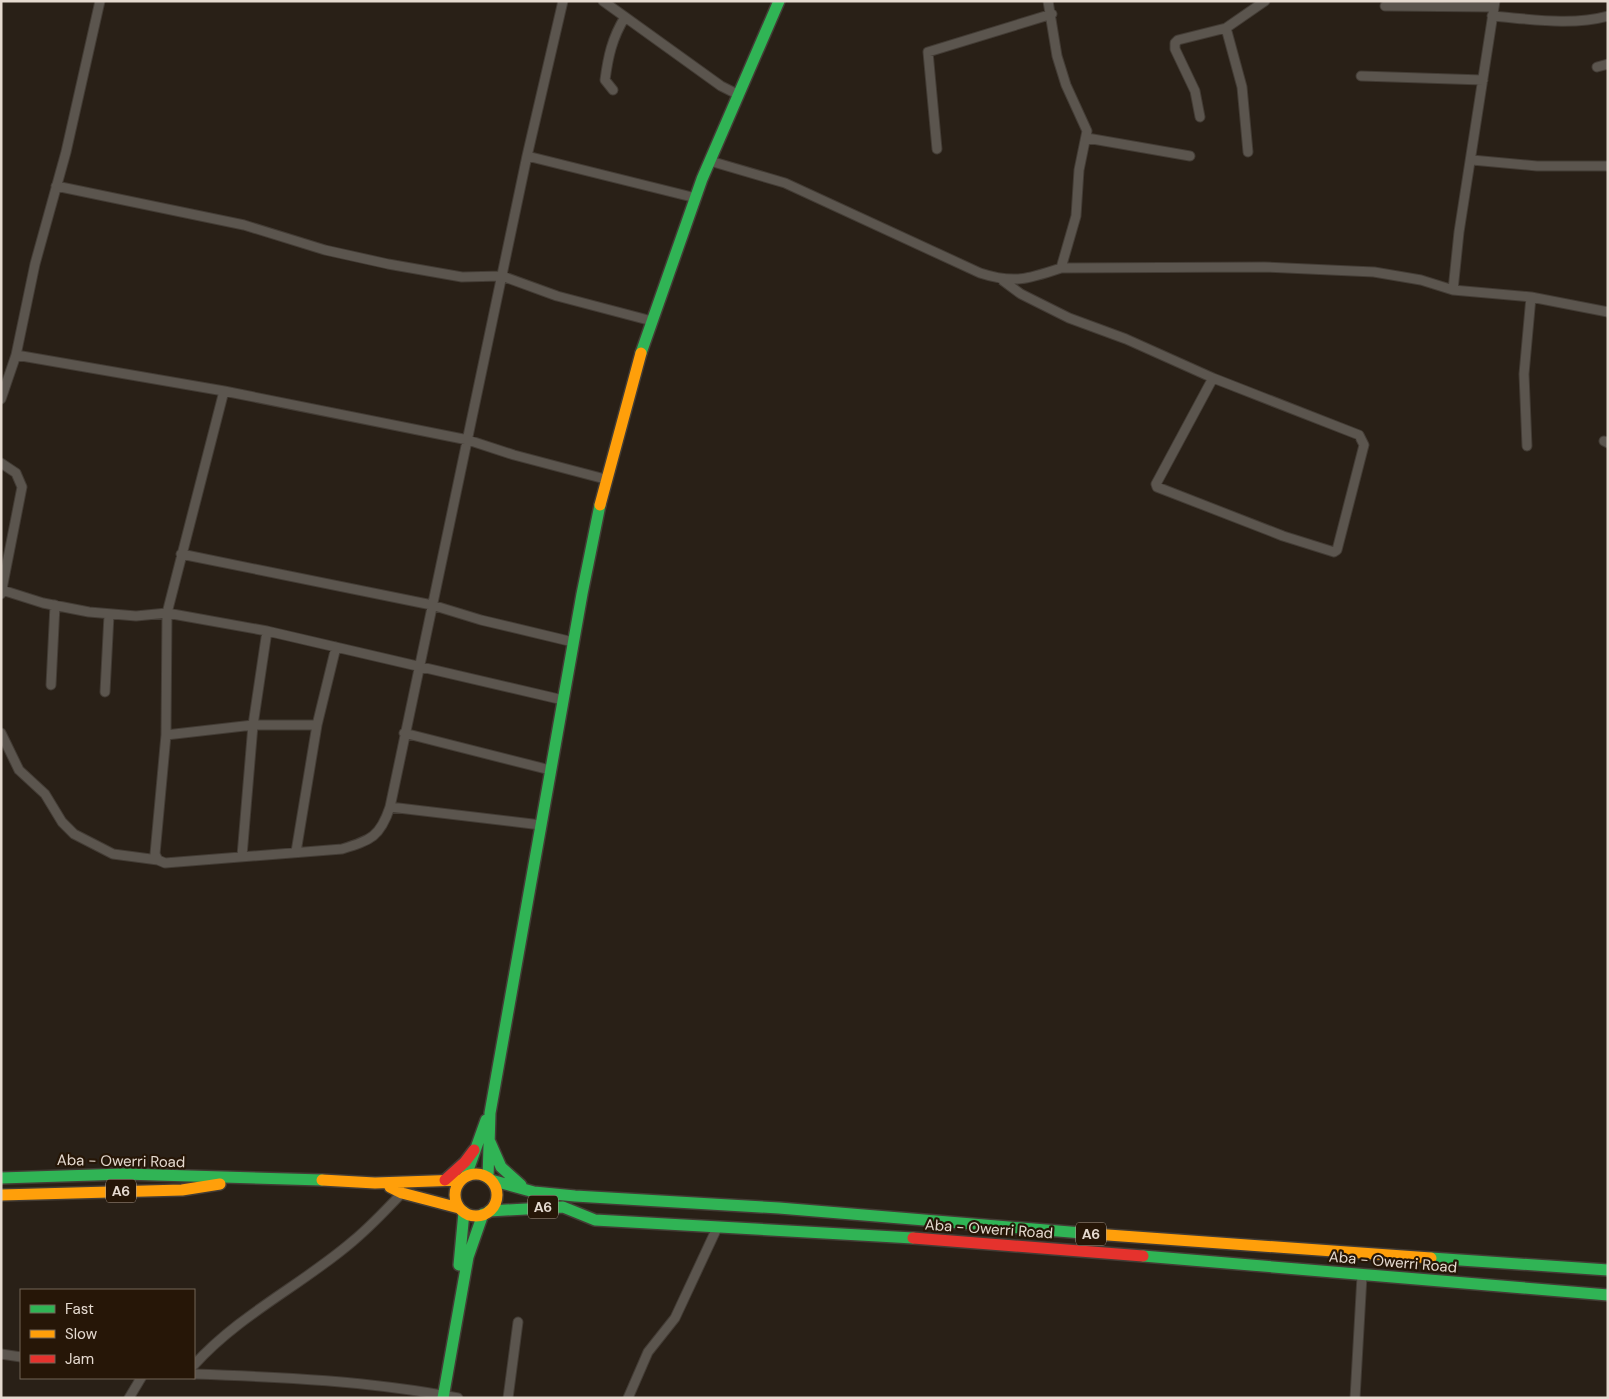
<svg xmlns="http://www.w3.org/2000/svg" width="1609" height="1399" font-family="'DM Sans',sans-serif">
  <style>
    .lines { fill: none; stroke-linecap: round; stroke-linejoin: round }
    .street-casing { stroke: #433c35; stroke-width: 11 }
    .fast-casing { stroke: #433c35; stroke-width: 14 }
    .slow-casing { stroke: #433c35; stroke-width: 14 }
    .jam-casing { stroke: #433c35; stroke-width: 14 }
    .street { stroke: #5b554e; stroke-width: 9 }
    .fast { stroke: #30b455; stroke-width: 11 }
    .slow { stroke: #ff9f0a; stroke-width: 11 }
    .jam { stroke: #e5322d; stroke-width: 11 }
    .labels { text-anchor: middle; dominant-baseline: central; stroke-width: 4.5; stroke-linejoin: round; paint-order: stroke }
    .shield { fill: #261607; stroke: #ac9f94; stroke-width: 1 }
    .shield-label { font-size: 14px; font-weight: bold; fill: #e5dad0 }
    .street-label { font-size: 15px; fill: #e5dad0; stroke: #261607 }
  </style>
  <rect width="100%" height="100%" fill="#292017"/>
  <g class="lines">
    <g class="street-casing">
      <path id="street" d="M603,1L721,86L737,94
        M1048,1L1057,56L1066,85L1087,131L1079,170L1076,216L1061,268
        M1385,6L1494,7
        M1492,16C1530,19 1571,26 1608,16
        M1597,67L1608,64
        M1361,76L1483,80
        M613,90L605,80C608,57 612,38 625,17
        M1200,117L1195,91L1175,49V43L1178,40L1226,28
        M1087,138L1190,156
        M937,149L928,52L1052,14
        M1248,152L1242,87L1226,28L1265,1
        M527,156L696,198
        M1472,160L1537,166H1608
        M710,161L785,183L980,273C1014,284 1028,279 1061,268L1264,267L1374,272L1421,280L1453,290L1531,297L1608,312
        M56,186L244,225L325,250L388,264L462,277L502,276L557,296L652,321
        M1002,280L1021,294L1069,318L1126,339L1213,378L1359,435L1364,445L1337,550L1334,552L1283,536L1157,487L1156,484L1213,378
        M1453,290L1459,232L1495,1
        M16,355L224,391
        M1,399L16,355L35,264L66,152L100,1
        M1604,441L1608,443
        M1527,446L1524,374L1531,297
        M1,463L16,473L22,487L1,594
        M181,554L432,605L481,620L573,642
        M2,590L43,603L89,612L136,616L167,613L267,631L563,700
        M51,685L55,605
        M105,692L109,615
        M1,733L19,770L45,794L62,822L74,834L113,854L158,860
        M404,733L550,770
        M166,735L253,725H317
        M390,807C380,837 371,840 342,849L165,863L158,860L155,854L166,735L167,613L224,391L468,440L514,455L605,479
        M541,825L390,807L527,156L563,1
        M296,852L317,725L336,647
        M242,856L253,725L267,631
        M1,1354L21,1357
        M194,1365C240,1314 302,1285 353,1241C371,1226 386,1210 402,1193
        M194,1374C282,1377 371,1381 458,1398
        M129,1398L141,1378
        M508,1398L518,1322
        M628,1398L648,1352L675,1318L717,1228
        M1355,1398L1362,1276"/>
    </g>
    <g class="fast-casing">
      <path id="fast" d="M641,353L702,179L779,1
        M490,1142L501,1167L521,1185
        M466,1176L486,1120
        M1,1178L124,1174L322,1180
        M488,1178L490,1113L582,594L600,505
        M491,1180L534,1192L575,1196L779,1208L1094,1234
        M489,1211L563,1207L595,1220L913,1238
        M1143,1256L1608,1295
        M1431,1258L1608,1270
        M459,1265L464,1212
        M443,1398L468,1257L483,1214"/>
    </g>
    <g class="slow-casing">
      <path id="slow" d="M600,505L641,353
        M455 1195a21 21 0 1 1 42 0a21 21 0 1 1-42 0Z
        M322,1180L375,1183L461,1180
        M390,1187L402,1193L459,1208
        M1,1195L182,1190L220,1184
        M1094,1234L1431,1258"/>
    </g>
    <g class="jam-casing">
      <path id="jam" d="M445,1180L465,1162L474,1150
        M913,1238L1143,1256"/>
    </g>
    <use href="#street" class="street"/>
    <use href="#fast" class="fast"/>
    <use href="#slow" class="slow"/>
    <use href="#jam" class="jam"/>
  </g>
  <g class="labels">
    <g class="shield">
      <rect x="106" y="1179.5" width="30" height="23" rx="4"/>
      <rect x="528" y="1195.5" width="30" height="23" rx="4"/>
      <rect x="1076" y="1222.5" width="30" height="23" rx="4"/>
    </g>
    <g class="shield-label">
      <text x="121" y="1191">A6</text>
      <text x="543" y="1207">A6</text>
      <text x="1091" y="1234">A6</text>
    </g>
    <g class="street-label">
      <text transform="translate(121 1161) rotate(1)">Aba - Owerri Road</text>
      <text transform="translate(989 1229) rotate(4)">Aba - Owerri Road</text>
      <text transform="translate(1393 1262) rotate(5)">Aba - Owerri Road</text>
    </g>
  </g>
  <rect width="1609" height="1399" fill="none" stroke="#e5dad0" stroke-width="5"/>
  <rect x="20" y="1289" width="175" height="90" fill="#261607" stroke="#726457"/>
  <rect x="30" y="1305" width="25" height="8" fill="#30b455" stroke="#726457"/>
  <text x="65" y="1314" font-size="15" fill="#e5dad0">Fast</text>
  <rect x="30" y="1330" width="25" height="8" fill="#ff9f0a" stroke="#726457"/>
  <text x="65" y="1339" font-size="15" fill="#e5dad0">Slow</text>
  <rect x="30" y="1355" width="25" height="8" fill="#e5322d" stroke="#726457"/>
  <text x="65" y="1364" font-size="15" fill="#e5dad0">Jam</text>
</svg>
